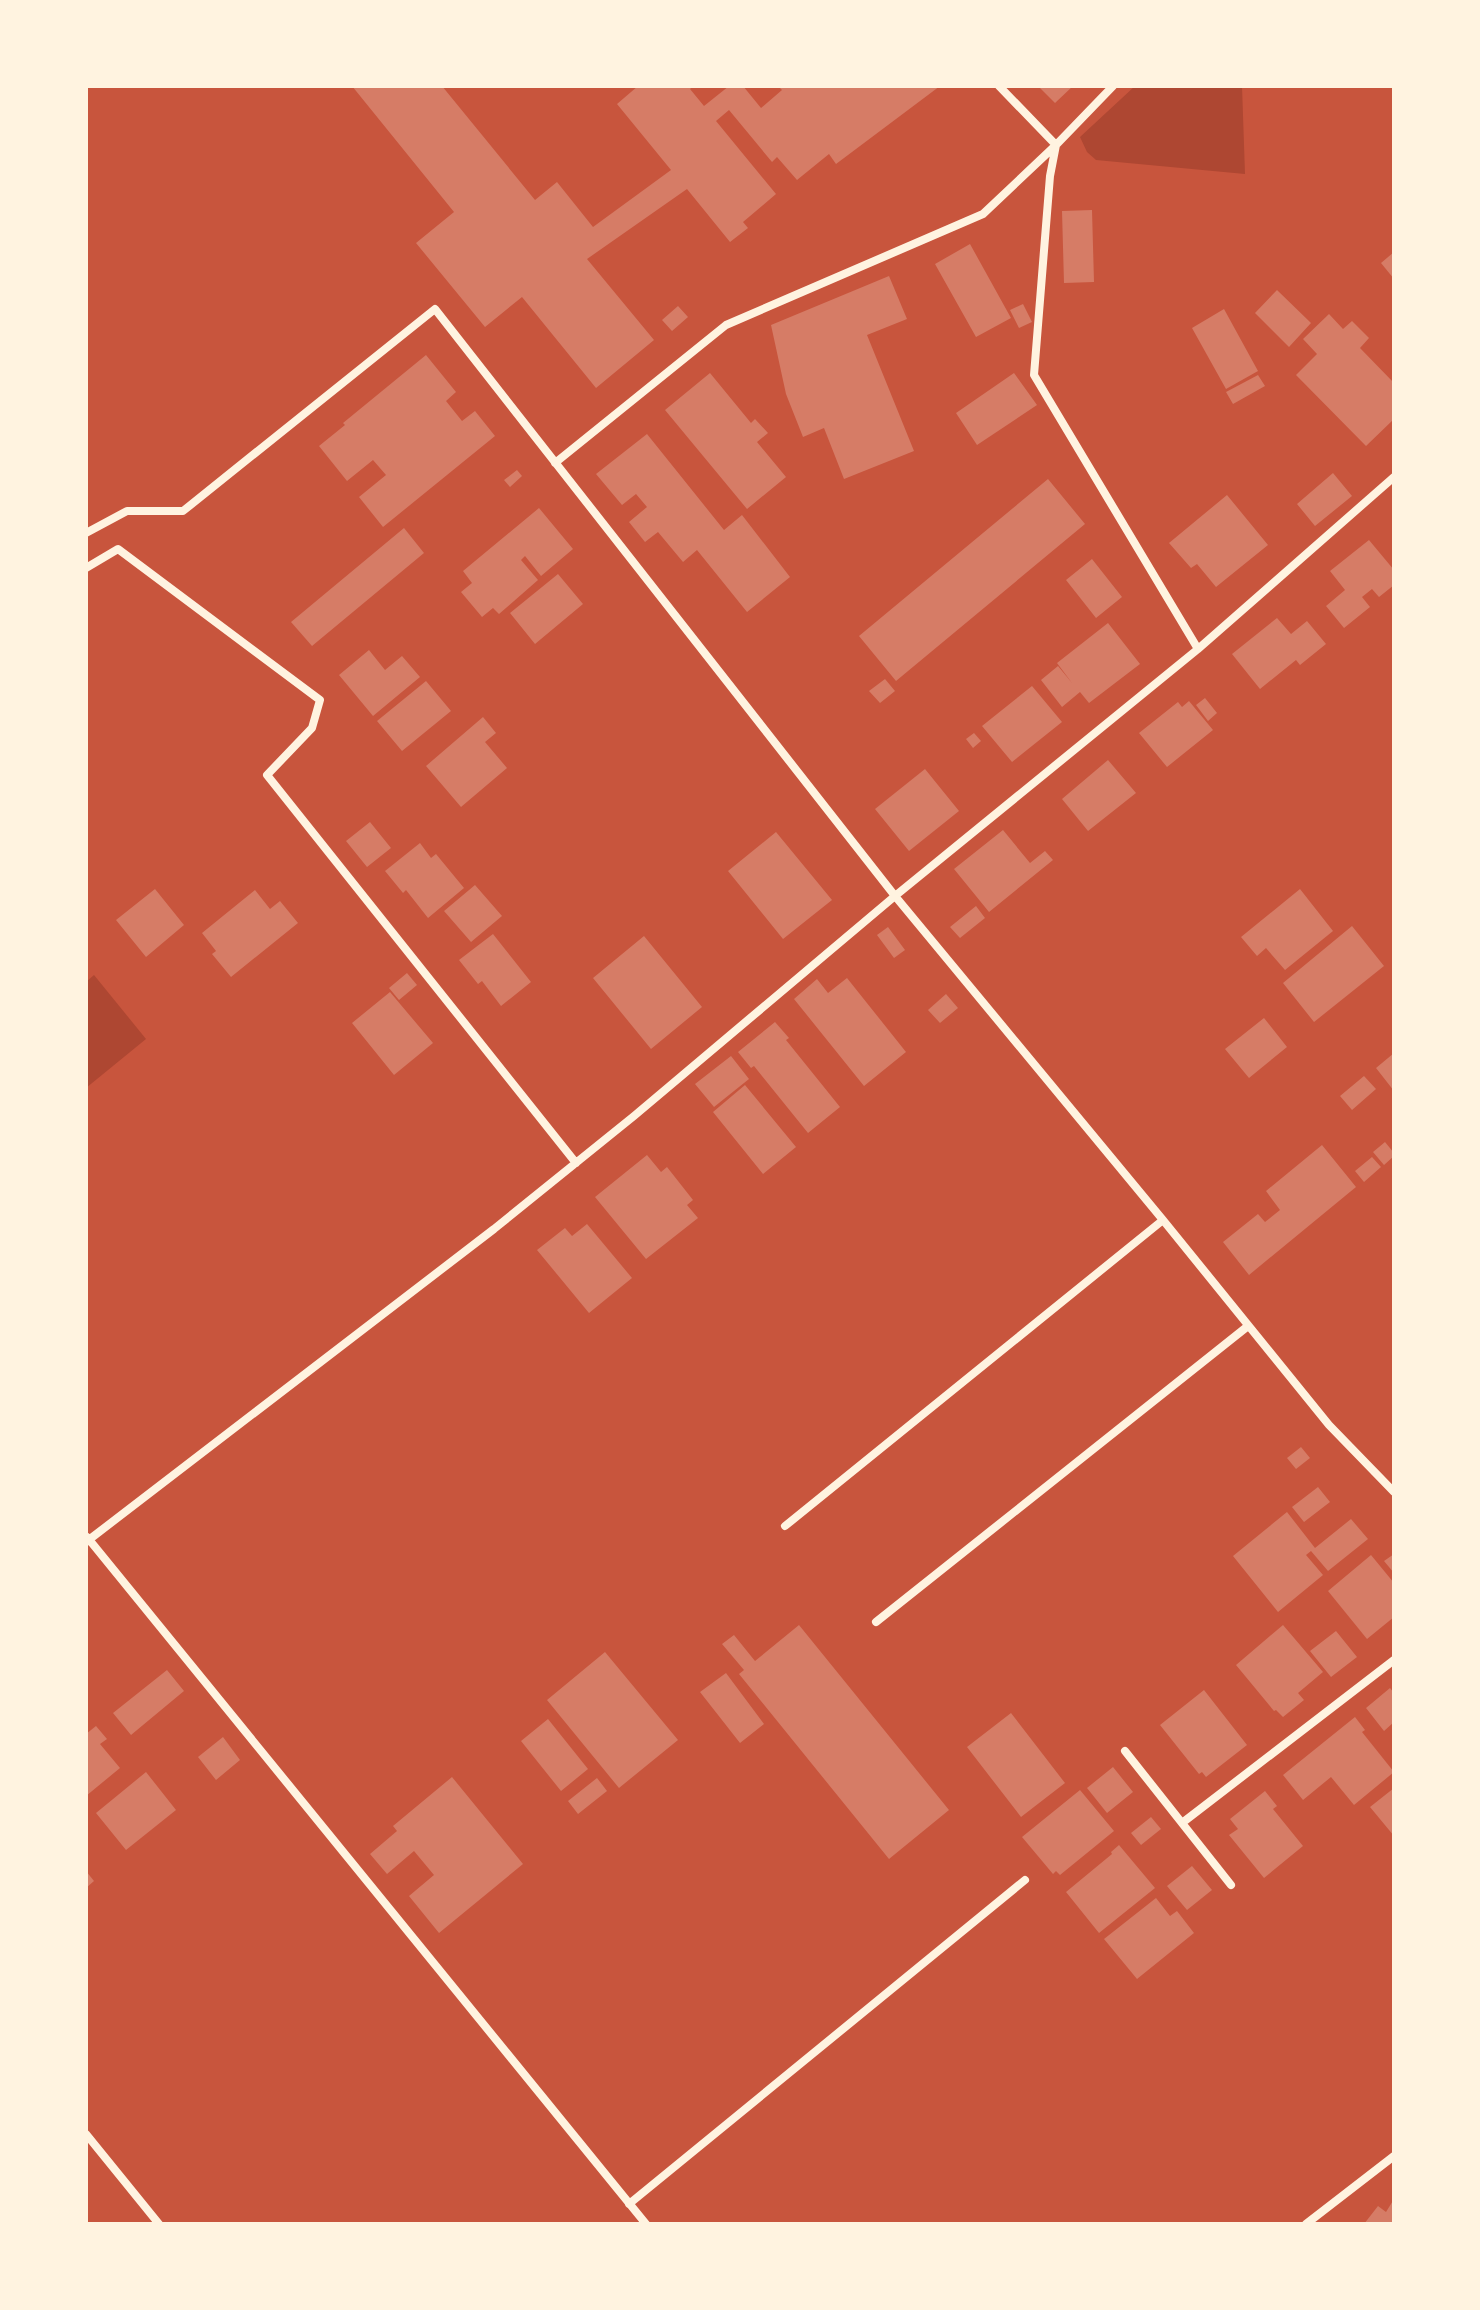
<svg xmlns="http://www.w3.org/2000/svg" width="1480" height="2310" font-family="'Alegreya Sans',sans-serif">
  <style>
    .green { fill: #ae4732 }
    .building { fill: #d67c66 }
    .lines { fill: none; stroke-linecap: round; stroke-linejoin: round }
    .minor { stroke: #fff3e0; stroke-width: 8 }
  </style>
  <rect width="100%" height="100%" fill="#c8553d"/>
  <path class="green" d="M1135,86H1242L1245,174L1096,160L1087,152L1080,137Z
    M94,975L146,1039L86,1088V982Z"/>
  <path class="building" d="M352,86H442L535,200L557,182L593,227L671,170L617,104L638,86H693L690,89L704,106L729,86H743L761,108L782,90L778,86H940L836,164L829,154L797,180L777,157L772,162L729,110L716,121L776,194L743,222L748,228L730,242L687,189L587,259L654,340L596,388L522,297L485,327L416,243L454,212Z
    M1038,86H1073L1055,103Z
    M1092,210L1094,282L1064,283L1062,211Z
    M970,244L1011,318L976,337L935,264Z
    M1394,252V279L1381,263Z
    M889,276L907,319L867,335L914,451L844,479L824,428L803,437L786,394L771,325Z
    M1277,290L1311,323L1289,347L1255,313Z
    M1023,304L1032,322L1019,328L1010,310Z
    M678,306L688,317L672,331L662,320Z
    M1224,309L1258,371L1226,389L1192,328Z
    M1329,314L1343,329L1352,321L1369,338L1360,348L1394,383V419L1366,446L1296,375L1317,354L1303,339Z
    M426,355L456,392L446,401L462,421L475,411L495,436L383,527L359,497L386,475L373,460L347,481L319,446L345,425L343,423Z
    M710,373L751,423L755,419L768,433L757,442L786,477L747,509L665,410Z
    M1014,373L1037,405L977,445L956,413Z
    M1258,375L1265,386L1233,404L1226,392Z
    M647,434L724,530L742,515L790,577L747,612L697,550L683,562L658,532L645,542L629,522L647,507L636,494L622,505L596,474Z
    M517,470L522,476L510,487L504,480Z
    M1333,473L1352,496L1315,526L1297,504Z
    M1048,479L1085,524L896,681L859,636Z
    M1227,495L1268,545L1216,587L1197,564L1191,568L1169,543Z
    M539,508L573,549L541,576L525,556L521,560L538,580L499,614L493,608L482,617L461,592L472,583L463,571Z
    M404,528L424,553L312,646L291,622Z
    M1369,540L1394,570V585L1379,597L1372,589L1362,597L1370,607L1344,628L1326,606L1345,590L1330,571Z
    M1092,559L1122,597L1096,618L1066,580Z
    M558,574L583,604L535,644L510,613Z
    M1277,618L1291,634L1307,621L1326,644L1300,665L1296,660L1260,689L1232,654Z
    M1108,623L1140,664L1089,703L1080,692L1062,707L1041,680L1058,666L1072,683L1057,663Z
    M369,650L385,670L402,656L420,677L373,716L339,675Z
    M885,679L895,691L880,703L869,691Z
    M426,681L451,711L402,751L377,721Z
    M1032,686L1062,722L1012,762L982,726Z
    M1205,698L1217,713L1208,721L1196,705Z
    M1189,701L1213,730L1167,767L1139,733L1178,702L1182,707Z
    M483,717L496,733L485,742L507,768L461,807L426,766Z
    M974,733L981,741L973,748L966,739Z
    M1108,760L1136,793L1088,831L1062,799Z
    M925,769L959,811L909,851L875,809Z
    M370,822L391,848L367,867L346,841Z
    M1003,830L1030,863L1045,851L1053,860L989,912L954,869Z
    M776,832L832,900L783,939L728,871Z
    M420,843L431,858L436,854L464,888L428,918L406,890L403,893L385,871Z
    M475,885L502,916L471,942L444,911Z
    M155,889L184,925L146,957L116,920Z
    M1300,889L1333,931L1285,970L1266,948L1257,956L1241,937Z
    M255,890L270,909L280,901L298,923L231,977L212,954L216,951L202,933Z
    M976,906L985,918L960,938L950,927Z
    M1352,926L1384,966L1314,1022L1283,983Z
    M888,927L905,950L894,958L877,935Z
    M493,934L531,982L501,1006L482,981L478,984L459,960Z
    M644,936L702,1007L651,1049L593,978Z
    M407,973L417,985L399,1000L389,988Z
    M847,978L906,1052L864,1086L794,999L817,979L828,993Z
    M390,992L433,1043L394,1075L352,1023Z
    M946,994L958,1008L940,1023L928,1010Z
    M1264,1018L1287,1047L1249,1078L1225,1049Z
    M775,1022L789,1038L786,1040L840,1107L808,1133L754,1066L751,1068L738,1052Z
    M1394,1053V1091L1376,1068Z
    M731,1056L749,1079L714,1107L695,1084Z
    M1364,1076L1376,1089L1352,1110L1340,1096Z
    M745,1085L796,1147L763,1174L713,1112Z
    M1385,1142L1394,1153V1156L1384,1165L1373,1152Z
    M1322,1145L1356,1187L1249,1275L1223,1242L1258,1214L1265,1222L1280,1210L1266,1191Z
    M647,1155L661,1172L667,1167L693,1200L687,1205L698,1218L646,1259L595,1197Z
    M1372,1157L1381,1167L1364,1182L1355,1171Z
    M587,1224L632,1278L589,1313L537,1250L565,1228L572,1236Z
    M1301,1447L1310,1458L1296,1469L1287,1458Z
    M1318,1487L1330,1502L1304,1522L1292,1507Z
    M1287,1512L1315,1548L1351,1519L1368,1539L1328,1571L1311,1551L1306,1555L1323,1575L1278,1612L1233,1556Z
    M1394,1554V1573L1384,1561Z
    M1371,1555L1394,1583V1617L1367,1639L1328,1591Z
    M799,1625L949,1810L889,1859L739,1674L744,1670L722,1644L734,1635L755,1661Z
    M1283,1625L1323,1672L1298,1693L1304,1700L1283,1717L1276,1710L1274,1711L1236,1665Z
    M1336,1631L1357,1657L1331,1677L1310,1651Z
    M605,1652L678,1740L619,1788L547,1700Z
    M167,1670L184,1691L131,1735L113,1713Z
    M726,1673L764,1724L740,1743L700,1692Z
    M1390,1688L1394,1693V1722L1384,1731L1366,1708Z
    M1204,1690L1247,1745L1206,1777L1202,1772L1199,1774L1160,1725Z
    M1011,1713L1065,1783L1021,1817L967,1747Z
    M1355,1717L1365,1730L1362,1732L1394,1772L1354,1805L1331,1777L1303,1800L1283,1775Z
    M548,1719L588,1769L561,1791L521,1741Z
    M96,1726L107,1739L100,1744L120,1768L86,1796V1734Z
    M223,1737L240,1760L216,1780L198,1757Z
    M1113,1767L1133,1792L1107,1813L1087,1788Z
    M146,1772L176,1810L126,1850L96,1813Z
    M452,1777L523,1864L439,1933L409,1896L434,1875L414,1851L387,1874L370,1854L397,1831L393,1826Z
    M597,1778L607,1791L578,1814L568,1801Z
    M1394,1788V1836L1370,1807Z
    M1080,1790L1114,1831L1060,1875L1056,1871L1053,1874L1022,1837Z
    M1265,1791L1277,1806L1273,1809L1303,1846L1264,1878L1229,1835L1238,1829L1230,1819Z
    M1151,1817L1161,1829L1141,1845L1131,1833Z
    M1119,1845L1155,1888L1099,1933L1066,1892L1112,1854L1111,1852Z
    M1192,1866L1212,1890L1187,1910L1167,1886Z
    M86,1871L94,1881L86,1888Z
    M1156,1898L1170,1916L1177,1911L1194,1933L1137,1979L1104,1939Z
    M1394,2199V2224H1364L1378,2206L1386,2212Z"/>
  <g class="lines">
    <path class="minor" d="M999,86L1056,145
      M1056,145L1050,176L1034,375L1198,649
      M555,463L726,325L983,214L1056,145L1113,86
      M86,533L127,511H183L435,309L895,896L1163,1220L1329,1425L1394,1492
      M86,568L118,549L320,700L312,728L267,775L576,1163
      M785,1526L1163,1220
      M87,1537L646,2224
      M86,1542L494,1229L634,1116L895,896L1198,649L1394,477
      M876,1622L1248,1326
      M1125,1751L1231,1885
      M1182,1823L1394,1660
      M86,2134L159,2224
      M629,2204L1025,1880
      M1306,2224L1394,2156"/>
  </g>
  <rect width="1480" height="2310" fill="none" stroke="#fff3e0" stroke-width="176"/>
</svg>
